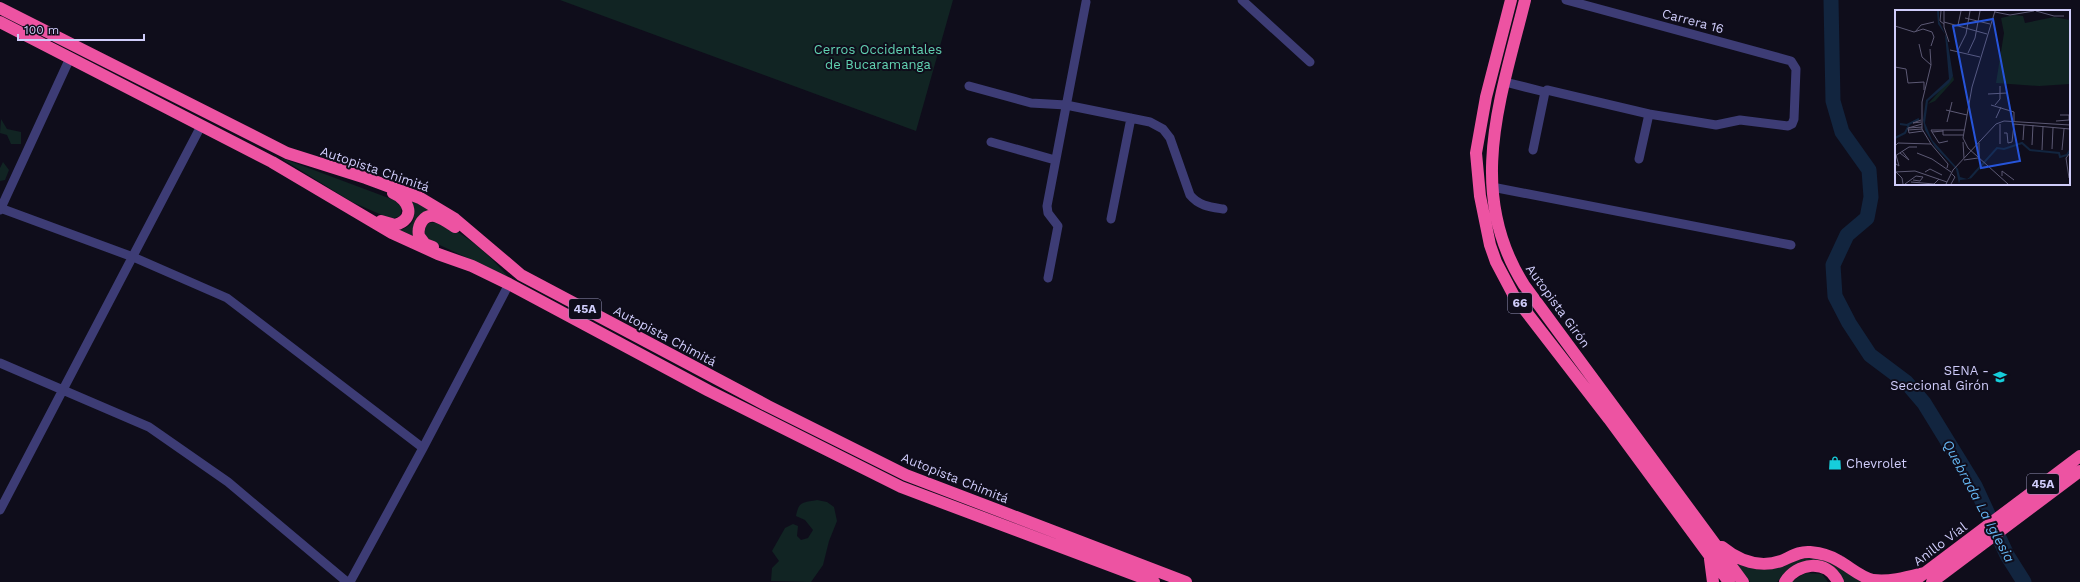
<svg xmlns="http://www.w3.org/2000/svg" width="2080" height="582" font-family="'Work Sans',sans-serif">
  <style>
    .green { fill: #112423 }
    .lines { fill: none; stroke-linecap: round; stroke-linejoin: round }
    .river { stroke: #12253f; stroke-width: 15 }
    .street { stroke: #3d3c75; stroke-width: 9 }
    .highway { stroke: #ed53a2; stroke-width: 12 }
    .labels { text-anchor: middle; dominant-baseline: central; stroke-width: 4; stroke-linejoin: round; paint-order: stroke }
    .shield { fill: #0f0d1b; stroke: #9593b7; stroke-width: 1 }
    .shield-label { font-size: 12px; font-weight: bold; fill: #cfccfa }
    .street-label { font-size: 13px; fill: #cfccfa; stroke: #0f0d1b }
    .park-label { font-size: 13px; fill: #61d1b1; stroke: #0f0d1b }
    .poi-label { font-size: 13px; fill: #cfccfa; stroke: #0f0d1b; text-anchor: end }
    .water-label { font-size: 14px; font-style: italic; fill: #64b4ef; stroke: #0f0d1b }
    .inset-river { fill: none; stroke: #12253f; stroke-width: 2 }
    .inset-road { fill: none; stroke: #5c5974; stroke-width: 1 }
    .view { fill: #2654da; fill-opacity: 0.15; stroke: #2654da; stroke-width: 2 }
    .inset-edge { fill: none; stroke: #cfccfa; stroke-width: 2 }
  </style>
  <rect width="100%" height="100%" fill="#0f0d1b"/>
  <path class="green" d="M560,0H953L916,131Z
    M1,119L7,129L21,132V144H11L7,135L0,133Z
    M279,157L394,200L402,207L400,216L391,219L352,202Z
    M3,162L9,170L5,180L0,181V168Z
    M408,197L427,206L433,214L417,242L397,231C418,226 417,214 408,197Z
    M439,222C467,235 488,253 508,277L429,240L424,236L425,226L429,223Z
    M817,500L827,502L834,507L837,521L829,541L823,565L811,582L771,581L772,568L779,561L772,551L785,528L793,524L798,526L797,536L801,540L808,538L813,530L805,520L796,516C799,500 804,503 817,500Z
    M1814,557L1827,560L1863,582H1844L1835,572L1787,571L1777,582H1750L1733,559C1770,582 1777,561 1814,557Z
    M1805,573L1822,574L1828,582H1791Z"/>
  <g class="lines">
    <path class="river" d="M1831,0L1833,101L1842,132L1869,170L1871,197L1867,218L1847,235L1833,265L1835,296L1849,323L1870,355L1906,382L1924,403L1975,486L2007,555L2024,582"/>
    <path class="street" d="M1242,0L1310,62
      M1566,0L1791,61L1796,69L1794,119L1792,124L1788,126L1740,120L1716,125L1649,114L1639,159
      M1505,82L1545,92
      M969,86L1031,103L1066,105L1150,122L1163,129L1170,138L1190,195C1199,206 1210,207 1223,209
      M991,142L1055,160
      M1533,150L1545,92L1547,90L1649,114
      M1492,187L1791,245
      M0,208L133,257L227,298L423,448
      M0,210L70,58
      M1111,219L1131,118
      M1048,278L1058,226L1048,213L1047,206L1086,2
      M0,363L149,427L228,482L347,582
      M0,510L201,126
      M350,582L423,448L509,284"/>
    <path class="highway" d="M1511,0L1486,97L1476,153L1480,196L1490,245L1496,262L1514,296L1609,419L1729,582
      M1525,0C1501,97 1465,192 1524,285L1743,582
      M0,8L287,153L366,178L420,198L455,219L521,275L768,406L906,475L1186,582
      M0,22L272,162L392,233L438,254L472,266L509,284L709,391L901,487L1154,582
      M381,221L395,225C416,219 410,200 393,193
      M433,247L425,244L419,236C417,226 423,214 435,216C442,218 449,223 455,227
      M1722,547C1739,561 1760,568 1781,561C1791,557 1799,551 1810,552C1820,553 1830,555 1839,561C1850,567 1860,577 1873,580C1891,582 1908,577 1924,573
      M1710,559L1713,582
      M1918,578L2080,456
      M1785,582C1796,563 1827,558 1838,582
      M1932,582L2080,471"/>
  </g>
  <defs>
    <g id="university-bare" transform="scale(1.08)"><path d="M0-5L7-2L0 1L-7-2ZM-4 1L0 2.5L4 1V4Q0 6-4 4Z" fill="#16cedb" stroke="#0f0d1b" stroke-width="2.5" paint-order="stroke"/></g>
    <g id="shop-bare" transform="scale(1.08)"><path d="M-5-2.5h2.3a2.7 3.5 0 0 1 5.4 0H5L5.5 6h-11ZM-1.5-2.5h3a1.5 2.3 0 0 0-3 0Z" fill="#16cedb" stroke="#0f0d1b" stroke-width="2.5" paint-order="stroke"/></g>
  </defs>
  <g fill-rule="evenodd">
    <use href="#university-bare" x="2000" y="377"/>
    <use href="#shop-bare" x="1835" y="463"/>
  </g>
  <g class="labels">
    <g class="shield">
      <rect x="1508" y="293" width="24" height="20" rx="3"/>
      <rect x="569" y="299" width="32" height="20" rx="3"/>
      <rect x="2027" y="474" width="32" height="20" rx="3"/>
    </g>
    <g class="shield-label">
      <text x="1520" y="303">66</text>
      <text x="585" y="309">45A</text>
      <text x="2043" y="484">45A</text>
    </g>
    <g class="street-label">
      <text transform="translate(1693 21) rotate(15)">Carrera 16</text>
      <text transform="translate(375 169) rotate(19)">Autopista Chimitá</text>
      <text transform="translate(1558 306) rotate(54)">Autopista Girón</text>
      <text transform="translate(665 336) rotate(28)">Autopista Chimitá</text>
      <text transform="translate(955 478) rotate(22)">Autopista Chimitá</text>
      <text transform="translate(1940 544) rotate(-37)">Anillo Víal</text>
    </g>
    <g class="park-label">
      <text x="878" y="49">Cerros Occidentales<tspan x="878" dy="15">de Bucaramanga</tspan></text>
    </g>
    <g class="poi-label">
      <text x="1989" y="370">SENA -<tspan x="1989" dy="15">Seccional Girón</tspan></text>
      <text x="1846" y="463" text-anchor="start">Chevrolet</text>
    </g>
    <g class="water-label">
      <text transform="translate(1979 501) rotate(62)">Quebrada La Iglesia</text>
    </g>
  </g>
  <g transform="translate(1895 10)">
    <rect width="175" height="175" fill="#0f0d1b"/>
    <path d="M119,5L128,6L130,13L159,7L175,10V74L144,76L101,73L109,23L106,8ZM58,66L59,70L40,91L33,94Z" fill="#112423"/>
    <path d="M42,1H44V11L52,28L58,66L54,73L33,91L30,113L37,130L63,159L65,167L72,169L77,166L74,169L65,170L64,174L61,159L40,137L30,120L28,110L31,90L54,69L50,24L43,14Z" fill="#12253f"/>
    <path class="inset-river" d="M5,114L12,115L24,109M0,128L10,123L14,115M75,168L102,138L109,139L127,133L135,140L164,143L165,147L172,145L175,140"/>
    <path class="inset-road" d="M46,1L45,11L49,14M49,1V17L54,32M100,1L77,77L68,128L73,138L113,174M141,1L159,6H169M100,2L115,5L139,1M70,8L95,14M49,12L92,24M63,15L66,1M0,16L19,22L28,19L37,22L39,27L36,36M20,22L26,15L39,12M24,34L27,47L36,55M35,39L36,55L27,92V119L36,134L53,154L52,158M55,40L85,47M63,40L71,24L75,1M73,43L80,28L85,1M0,57L11,59L13,73L29,72V80M93,84L112,83M96,95L119,102V111M100,95L105,89V76M51,100L72,105M101,108L106,97M26,110L18,113L26,112M161,111L174,110V105H165M52,112L57,92M105,114V134M119,114L175,119M13,118L14,123L28,121M13,118L27,114M14,118L27,117M13,120L27,119M48,120V125H68M48,121L37,122L44,133L53,131M37,122L36,120H69M109,123H112L113,133L117,132L119,114M128,130L129,115M68,132L69,148M84,133V148M137,135L138,115M0,136L3,133L36,134M157,139L158,118M147,140L148,117M167,140L169,119M5,143L14,150L7,141M22,143L37,149L56,162M0,146L14,137H22M69,150L83,148M1,154L4,156L1,145M0,162L20,161L52,172M1,162L7,168L8,174M30,162L35,159L47,165M107,166V161L119,170M174,168L171,148L175,143M18,170L25,171L28,167M16,172L39,174L44,169M10,174L21,166L28,167M51,174L58,160L101,114L109,111L175,115M56,174L60,167L57,164"/>
    <path class="view" d="M98,9L125,151L86,158L58,16Z"/>
    <rect width="175" height="175" class="inset-edge"/>
  </g>
  <path d="M18 34v6h126v-6" fill="none" stroke="#cfccfa" stroke-width="2"/>
  <text x="24" y="34" font-size="12" fill="#cfccfa" stroke="#0f0d1b" stroke-width="3" paint-order="stroke">100 m</text>
</svg>
